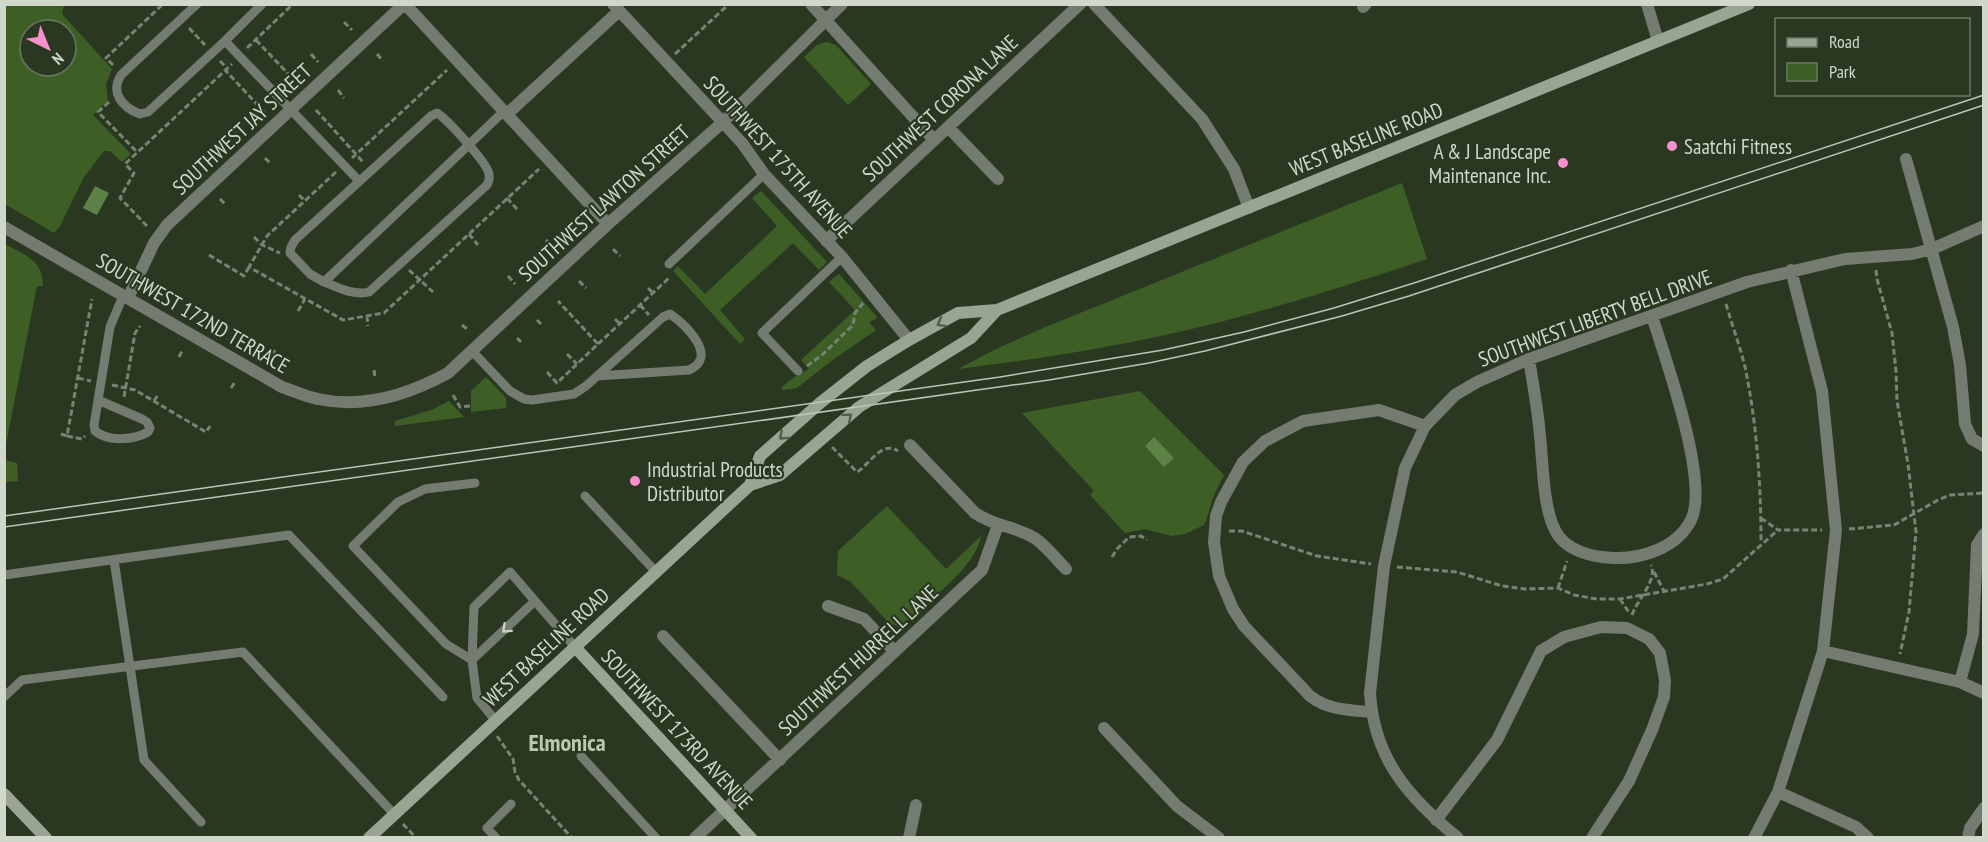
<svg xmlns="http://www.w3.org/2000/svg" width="1988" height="842" font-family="'PT Sans Narrow',sans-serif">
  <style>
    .green { fill: #3d5f25; fill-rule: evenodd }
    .water { fill: #5d8246 }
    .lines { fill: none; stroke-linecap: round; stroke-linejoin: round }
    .path { stroke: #788471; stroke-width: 3; stroke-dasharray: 6 3; stroke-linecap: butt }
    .lane { stroke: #747b70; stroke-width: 9 }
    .street { stroke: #747b70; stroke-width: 12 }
    .secondary { stroke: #99a492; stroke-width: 12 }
    .tram { stroke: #bcc5b6; stroke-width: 1.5 }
    .oneway { stroke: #515e49 }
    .oneway2 { stroke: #c6cfc1 }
    .poi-dot { fill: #f790cd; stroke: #2a3821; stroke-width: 2 }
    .labels { text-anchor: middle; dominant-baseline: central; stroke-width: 4.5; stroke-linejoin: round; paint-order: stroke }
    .street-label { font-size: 21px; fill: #cfd8ca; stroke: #2a3821 }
    .poi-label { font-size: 21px; fill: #cfd8ca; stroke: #2a3821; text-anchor: start }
    .quarter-label { font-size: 24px; font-weight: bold; fill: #b8caaf; stroke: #2a3821 }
  </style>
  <rect width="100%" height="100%" fill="#2a3821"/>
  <path class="green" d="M5,4L64,5L62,14L112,69L106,84L108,101L93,115L131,154L122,162L110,151H104L84,177L60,226L54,233L5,204ZM30,30H66V66H30Z
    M827,42L836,45L871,84L848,105L804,57L817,45Z
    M1402,183L1427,259C1352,284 1277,308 1200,327C1121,346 1040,359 958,369L996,349L1043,328Z
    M761,191L827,262L819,270L793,243L720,310L745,339L740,344L673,271L678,266L705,294L777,226L752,198Z
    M5,244C25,256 43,259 43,286H37L5,449Z
    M839,274L878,318L869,322L876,330L830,362L797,388L783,390L781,388L794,377L809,369L801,360L855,310L829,282Z
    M486,377L506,398V408L471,412V391Z
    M1140,391L1224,475L1214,495L1206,521L1204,525L1185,534L1172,536L1145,529L1125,533L1090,495L1094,491L1022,413Z
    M449,401L464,417L395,426V421L431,410Z
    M5,460L17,463L18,481L5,482Z
    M887,506L946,569L981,536C977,566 927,602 905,623L897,626L889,623L851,582L837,575L838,551Z"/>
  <path class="water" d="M95,186L109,193L97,215L83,208Z
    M1154,437L1174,458L1164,467L1145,446Z"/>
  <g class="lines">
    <path class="path" d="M344,22L352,30
      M189,28L205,45
      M256,40L296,82
      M247,48L293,4
      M311,54L318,62
      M377,54L383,61
      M675,54L729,4
      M220,61L225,66L227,72L264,112
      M113,65L106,58L163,4
      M338,90L344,98
      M109,102L98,112L137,152
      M316,110L363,162
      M235,133L238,136
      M265,158L270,163
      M352,158L447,70
      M336,172L267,236L249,267L343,320L384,313L539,169
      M190,174L193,178
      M299,195L305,201
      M507,198L517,209
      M220,199L226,205
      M147,226L120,198L134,173L125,164L232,64
      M469,234L478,245
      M254,237L262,245L280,253
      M546,240L554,247
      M613,249L620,256
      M209,255L244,276L249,267
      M409,270L433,292
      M1876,270L1877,279L1892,333L1896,371L1897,401L1908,464L1916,532L1909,612L1900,654
      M508,276L515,284
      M579,281L586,288
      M648,288L653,293
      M176,300L179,295
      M1726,304C1732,325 1740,346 1745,367C1757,424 1761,485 1761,543
      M640,305L649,315
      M298,311L305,299
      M367,316L368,326
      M615,319L620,324
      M537,320L541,324
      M462,325L467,329
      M517,338L521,342
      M598,344L669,278
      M567,354L577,364
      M272,355L275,350
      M179,357L182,351
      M807,366L822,355L853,325L855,313L863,303
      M374,370L375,377
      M547,372L557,383L598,344L558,301
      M78,378L91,381
      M112,385L135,390L206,432L210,426
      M231,388L235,382
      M453,395L460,407L470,406
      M124,397L135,333L140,326
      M154,401L158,395
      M61,434L67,436L92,299
      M67,436L82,439L85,436
      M832,447L857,472C869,465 882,440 898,451
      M1761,518L1778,530H1822
      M1849,529L1894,525L1938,500L1950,495L1984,493
      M1229,531H1242L1317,556L1371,564
      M1112,557L1117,549L1129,537L1141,536L1147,540
      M1397,567L1457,572L1502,586L1525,589L1558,588L1574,595L1597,599H1620L1707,584L1723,579L1778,530
      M1654,572L1664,591
      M1558,588L1567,561
      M1620,599L1630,614
      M1632,615C1637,600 1658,580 1651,565
      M497,736L513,759L515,772L519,780L572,838
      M403,824L416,838"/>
    <path class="lane" d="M197,4L121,75C110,93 122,107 140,114L148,112L225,41L359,181
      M225,41L262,4
      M669,264L764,174
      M324,282C338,287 353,296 369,292L487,185C490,180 490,176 488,171C484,160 447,119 437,113L431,116L295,240L291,247L290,253L310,274L324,282C384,225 445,168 504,111
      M472,351L510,391L524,399L532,400L574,394L586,386L663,317L670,314C686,325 719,357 689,370L597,376
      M798,371L762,333L842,257
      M98,400L142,419L147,422L150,428L148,432C134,440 108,442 95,431L94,425L110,327L123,296
      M475,483L425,489L398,502L353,546L446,644L472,660L474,607L510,572L535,601
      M585,496L656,572
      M114,560L144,760L201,822
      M4,575L289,535L443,697
      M4,697L22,680L243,652L394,814
      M495,720L477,698L472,660L535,601L575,647
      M581,756L656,838
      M496,838L487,828L511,804"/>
    <path class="street" d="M405,4L608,224
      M613,4L742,143L764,174L842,257L909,340
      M811,4L934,140
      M1094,4L1202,119L1234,169L1249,208
      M1647,4L1658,41
      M1363,7L1366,4
      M507,114L619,11
      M948,127L998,179
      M1906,159L1953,327L1960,365L1965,424L1972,439L1984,446
      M4,227L282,387C294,391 306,397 318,399C364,409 408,395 448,373L608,224L723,122L842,4
      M826,241L1080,4
      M128,298L154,243L167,225L404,4
      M1529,359C1533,385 1538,410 1540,436C1543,463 1543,507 1555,530C1565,551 1592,557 1613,558C1642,559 1677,548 1691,520C1710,482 1665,358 1652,316
      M910,445L975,513C995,527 1019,527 1036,539C1047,547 1057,560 1066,569
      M828,606L864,619L894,651
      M663,636L780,760
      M1823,651L1960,682L1984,693
      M1960,682L1973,634L1977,545L1984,534
      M1371,712C1348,710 1328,710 1310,696L1244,626L1233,609L1219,576L1214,542L1216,516L1221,502L1243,462L1265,441L1303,421L1379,410L1425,426
      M1104,728L1177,806L1219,838
      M1778,792L1856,827L1868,838
      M1436,820L1497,740L1541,651L1564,637L1601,627L1627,628L1649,639L1660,653L1665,680L1664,697L1652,730L1629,781L1592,838
      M695,838L982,570L998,525
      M909,838L916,805
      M1458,838C1409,798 1374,759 1370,693L1384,566L1405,468L1425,426L1455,395L1477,382L1529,359L1747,282L1845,259L1912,254L1932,249L1984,226
      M1754,838L1778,792L1823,651L1836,530L1822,391L1791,270
      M1968,838L1970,828L1984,808"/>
    <path class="secondary" d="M750,485L760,456L820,403L867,366L909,340L958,313L997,310L1749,4
      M575,647L751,838
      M4,794L46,838
      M369,838L750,485L780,475L859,407L971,338L997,310"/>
    <path class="tram" d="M4,516L1000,377L1163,350L1244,332L1334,308L1414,283L1984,95
      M4,527L1049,380L1149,363L1205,351L1342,316L1409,296L1984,105"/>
  </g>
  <defs><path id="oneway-chevron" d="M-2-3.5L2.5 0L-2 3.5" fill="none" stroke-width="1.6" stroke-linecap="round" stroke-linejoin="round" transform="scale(1.5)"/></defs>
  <g class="oneway">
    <use href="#oneway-chevron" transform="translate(941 323) rotate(151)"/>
    <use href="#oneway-chevron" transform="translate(848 417) rotate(-40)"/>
    <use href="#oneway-chevron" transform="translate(783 436) rotate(138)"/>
  </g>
  <use class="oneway2" href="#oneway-chevron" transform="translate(506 629) rotate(137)"/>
  <g class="poi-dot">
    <circle cx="1672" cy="146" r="6"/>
    <circle cx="1563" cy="163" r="6"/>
    <circle cx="635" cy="481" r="6"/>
  </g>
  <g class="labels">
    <g class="street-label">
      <text transform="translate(940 108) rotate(-43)">SOUTHWEST CORONA LANE</text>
      <text transform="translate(242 129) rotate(-43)">SOUTHWEST JAY STREET</text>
      <text transform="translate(1366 139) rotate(-22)">WEST BASELINE ROAD</text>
      <text transform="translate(778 157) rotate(48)">SOUTHWEST 175TH AVENUE</text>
      <text transform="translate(604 203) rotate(-42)">SOUTHWEST LAWTON STREET</text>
      <text transform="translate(193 313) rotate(30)">SOUTHWEST 172ND TERRACE</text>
      <text transform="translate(1595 318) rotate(-20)">SOUTHWEST LIBERTY BELL DRIVE</text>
      <text transform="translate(546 647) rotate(-43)">WEST BASELINE ROAD</text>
      <text transform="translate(858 660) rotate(-43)">SOUTHWEST HURRELL LANE</text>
      <text transform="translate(677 729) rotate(47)">SOUTHWEST 173RD AVENUE</text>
    </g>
    <g class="poi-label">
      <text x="1684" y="146">Saatchi Fitness</text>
      <text x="1551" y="151" text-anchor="end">A &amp; J Landscape<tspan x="1551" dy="24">Maintenance Inc.</tspan></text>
      <text x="647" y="469">Industrial Products<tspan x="647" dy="24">Distributor</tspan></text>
    </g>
    <g class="quarter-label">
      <text x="567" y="742">Elmonica</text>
    </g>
  </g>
  <rect width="1988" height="842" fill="none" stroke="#cfd8ca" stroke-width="12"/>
  <rect x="1775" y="18" width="195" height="78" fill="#2a3821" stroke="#6c7865" stroke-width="1.5"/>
  <rect x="1787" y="38" width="30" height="9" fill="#99a492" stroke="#6c7865" stroke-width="1.5"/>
  <text x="1829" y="48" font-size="18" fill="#cfd8ca">Road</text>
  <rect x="1787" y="63" width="30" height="18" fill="#3d5f25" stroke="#6c7865" stroke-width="1.5"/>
  <text x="1829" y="78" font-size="18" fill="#cfd8ca">Park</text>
  <g transform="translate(48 48) rotate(137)"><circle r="28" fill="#2a3821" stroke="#6c7865" stroke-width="1.5"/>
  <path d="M0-4.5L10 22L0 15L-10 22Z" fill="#f790cd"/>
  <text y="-9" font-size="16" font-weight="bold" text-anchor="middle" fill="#cfd8ca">N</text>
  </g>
</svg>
